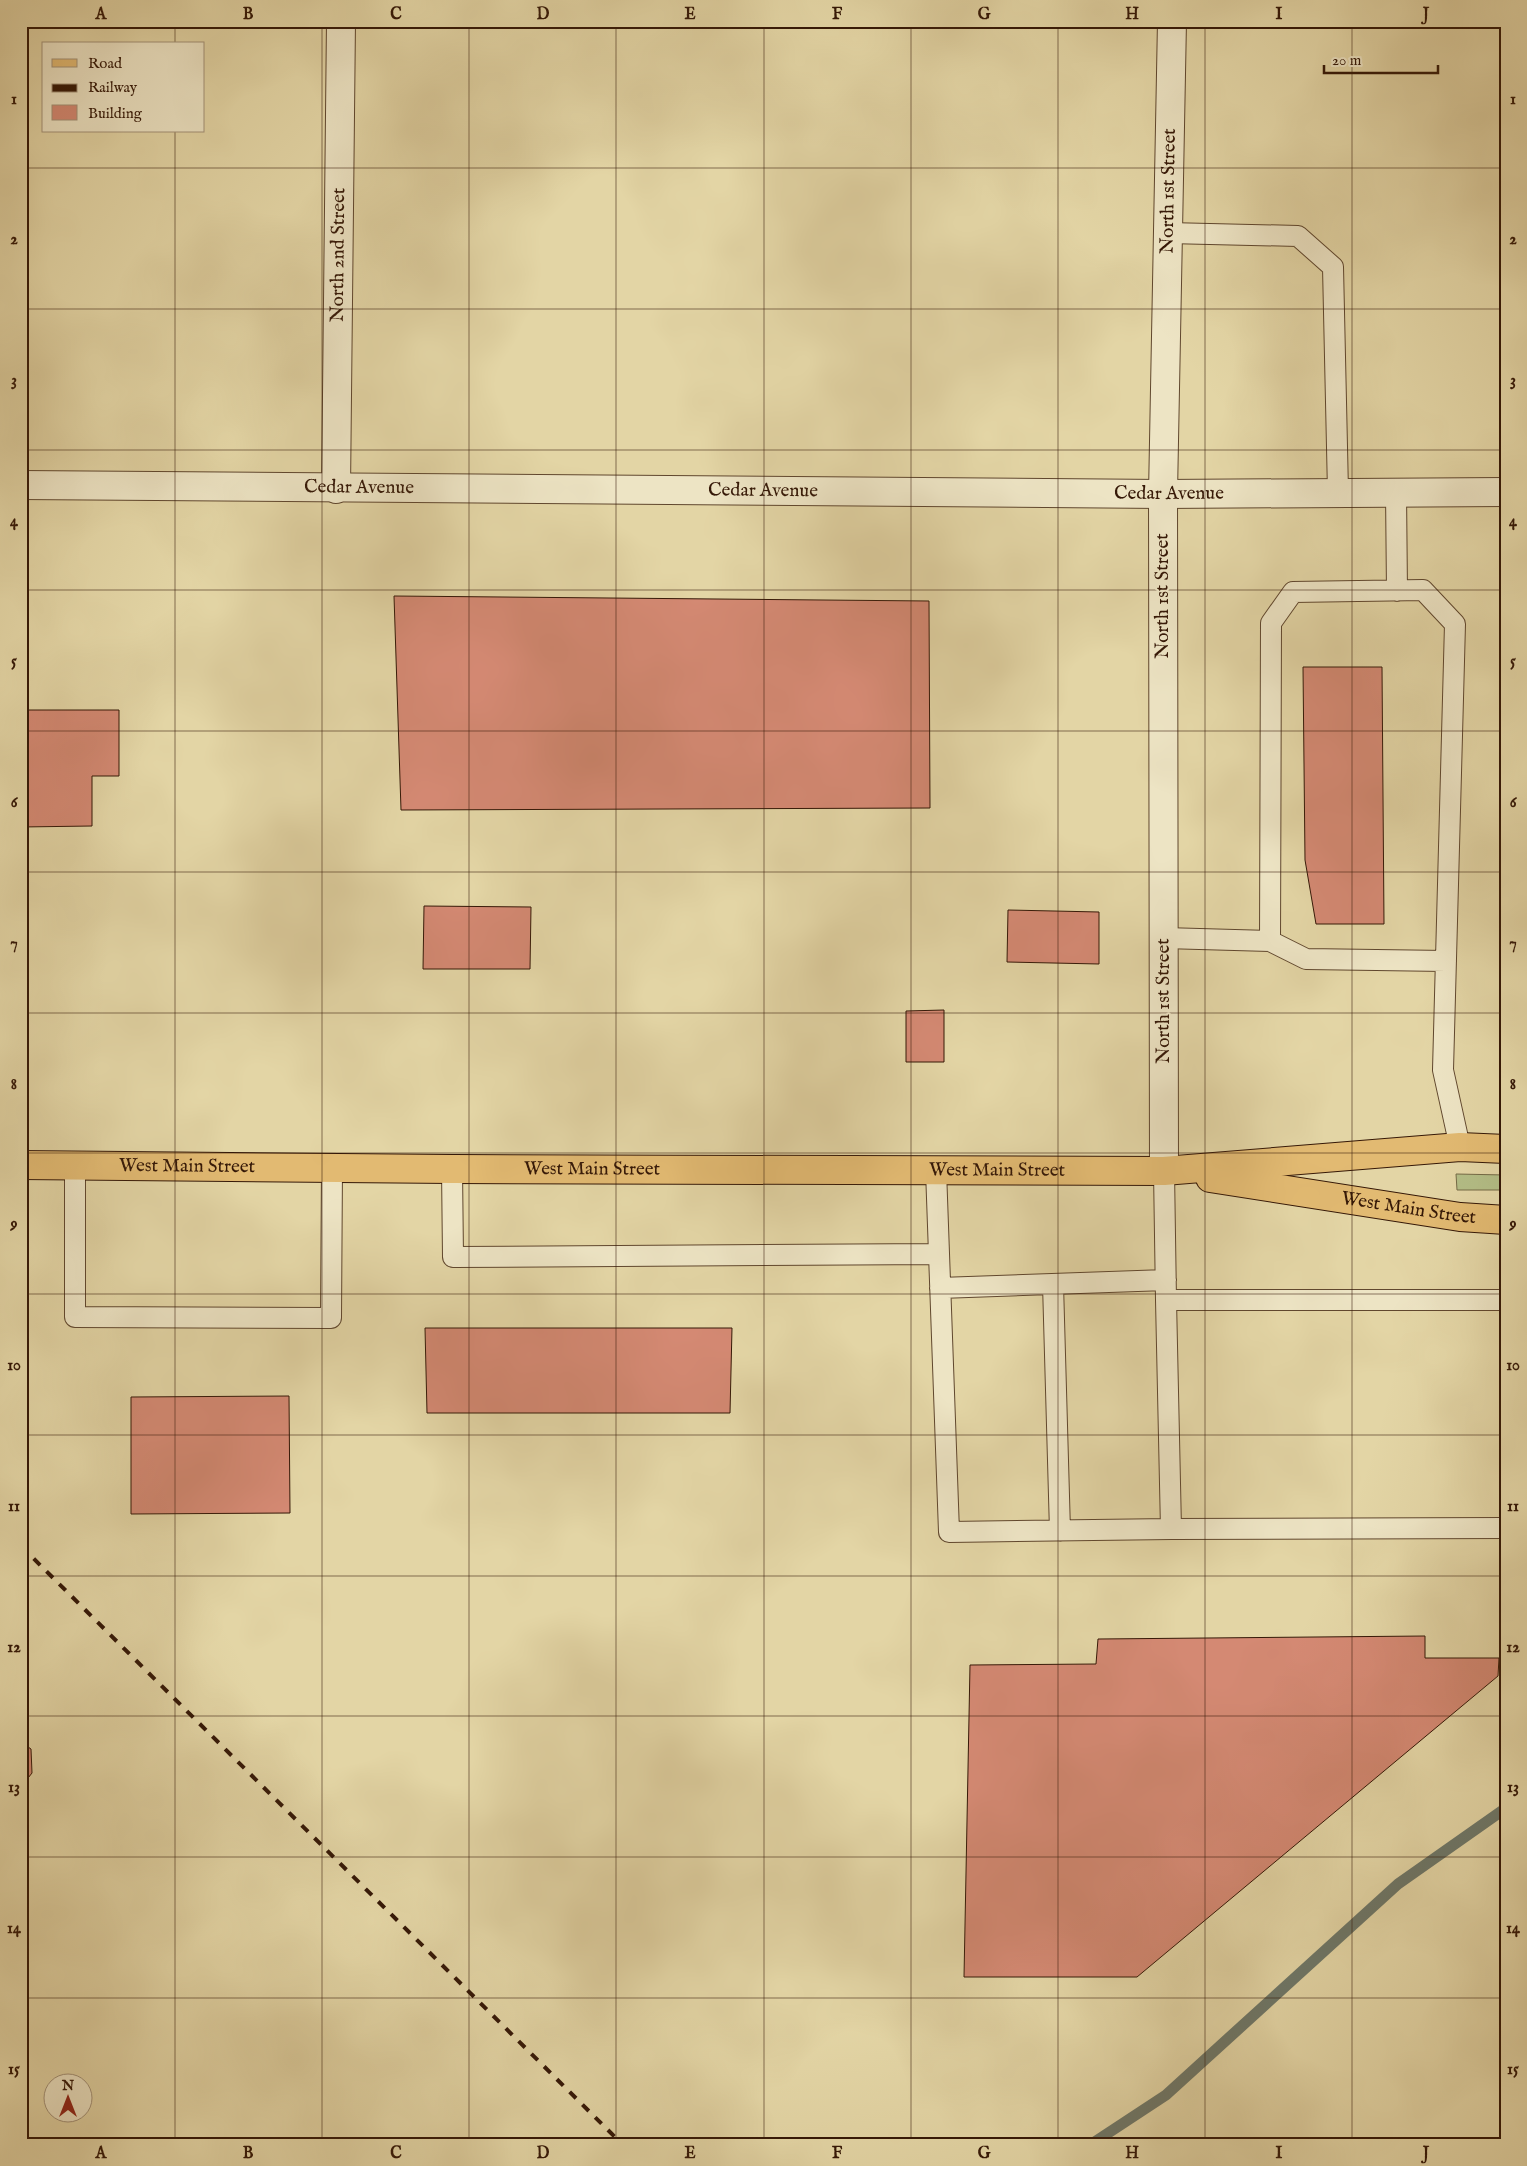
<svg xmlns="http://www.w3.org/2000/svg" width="1527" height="2166" font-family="'IM FELL English',serif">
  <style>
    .green { fill: #b3bd86; stroke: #746a46 }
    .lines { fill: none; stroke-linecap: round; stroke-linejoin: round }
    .stream { stroke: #6f7869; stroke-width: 11 }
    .building { fill: #d48973; stroke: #351807 }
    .service-casing { stroke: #60472e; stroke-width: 22 }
    .minor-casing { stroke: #60472e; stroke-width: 30 }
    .primary-casing { stroke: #351807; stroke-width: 30 }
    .service { stroke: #ede4c4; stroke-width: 20 }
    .minor { stroke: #ede4c4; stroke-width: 28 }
    .primary { stroke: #e2ba72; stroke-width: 28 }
    .rail { stroke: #351807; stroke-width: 4; stroke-dasharray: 9 9; stroke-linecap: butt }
    .grid { fill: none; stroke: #351807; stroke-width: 1; stroke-opacity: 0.55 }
    .labels { text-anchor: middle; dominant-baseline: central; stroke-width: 4; stroke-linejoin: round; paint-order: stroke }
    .street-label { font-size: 19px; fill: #351807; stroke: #ede4c4 }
    .neatline { fill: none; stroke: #351807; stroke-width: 2 }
    .grid-label { font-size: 16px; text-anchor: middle; font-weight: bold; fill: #351807 }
  </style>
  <rect width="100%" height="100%" fill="#e3d5a5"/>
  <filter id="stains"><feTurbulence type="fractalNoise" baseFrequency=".004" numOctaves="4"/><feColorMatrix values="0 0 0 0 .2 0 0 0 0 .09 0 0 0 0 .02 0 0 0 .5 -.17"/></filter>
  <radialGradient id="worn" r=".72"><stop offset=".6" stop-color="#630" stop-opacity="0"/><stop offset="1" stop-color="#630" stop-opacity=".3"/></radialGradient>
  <path class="green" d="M1456,1174L1506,1175V1190H1457Z"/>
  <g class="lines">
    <path class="stream" d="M1090,2145L1166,2095L1398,1884L1506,1808"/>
  </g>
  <path class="building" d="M394,596L929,601L930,808L401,810Z
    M1303,667H1382L1384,924H1316L1305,860Z
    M21,710H119V776H92V826L21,827Z
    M424,906L531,907L530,969H423Z
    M1008,910L1099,912V964L1007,962Z
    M944,1010V1062H906V1011Z
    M425,1328H732L730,1413H427Z
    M289,1396L290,1513L131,1514V1397Z
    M1425,1636V1658H1499L1498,1676L1137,1977H964L970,1665L1096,1664L1098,1639Z
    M21,1742L31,1749L32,1773L21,1787Z"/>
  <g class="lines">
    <g class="service-casing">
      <path id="service" d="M1168,233L1298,236L1333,267L1338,492
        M1396,492L1397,591
        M1164,938L1270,941
        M1446,961L1306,959L1270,941L1271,623L1293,592L1423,590L1455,624L1443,1070L1460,1147
        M75,1165V1317L331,1318L332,1168
        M452,1169L453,1257L939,1254
        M936,1170L949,1532L1171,1529L1506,1528
        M1164,1171L1166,1300H1506
        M1053,1284L1060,1531
        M940,1288L1166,1280
        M1166,1300L1171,1529"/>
    </g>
    <g class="minor-casing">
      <g id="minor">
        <path id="s1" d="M21,485L1163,494L1506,492"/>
        <path id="s2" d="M336,489L341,21"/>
        <path id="s3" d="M1164,1171L1163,494L1172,21"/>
      </g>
    </g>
    <g class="primary-casing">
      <g id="primary">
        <path id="s4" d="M21,1165L452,1169L1164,1171L1460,1147L1506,1149"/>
        <path id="s5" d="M1210,1178L1460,1217L1506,1220"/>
      </g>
    </g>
    <use href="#service" class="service"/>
    <use href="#minor" class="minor"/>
    <use href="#primary" class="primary"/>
    <path class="rail" d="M21,1546L623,2145"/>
  </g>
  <path class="grid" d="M175,21V44M322,21V2145M469,21V2145M616,21V2145M764,21V2145M911,21V2145M1058,21V2145M1205,21V2145M1352,21V2145M175,131V2145M21,168H1506M21,309H1506M21,450H1506M21,590H1506M21,731H1506M21,872H1506M21,1013H1506M21,1153H1506M21,1294H1506M21,1435H1506M21,1576H1506M21,1716H1506M21,1857H1506M21,1998H1506"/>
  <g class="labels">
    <g class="street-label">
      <text stroke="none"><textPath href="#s3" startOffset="980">North 1st Street</textPath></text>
      <text stroke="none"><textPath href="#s2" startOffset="234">North 2nd Street</textPath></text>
      <text stroke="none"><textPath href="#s1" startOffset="338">Cedar Avenue</textPath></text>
      <text stroke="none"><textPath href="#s1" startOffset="742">Cedar Avenue</textPath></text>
      <text stroke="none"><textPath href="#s1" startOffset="1148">Cedar Avenue</textPath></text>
      <text transform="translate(1163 596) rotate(-90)">North 1st Street</text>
      <text transform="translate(1164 1001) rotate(-90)">North 1st Street</text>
      <text stroke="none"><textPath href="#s4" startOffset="166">West Main Street</textPath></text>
      <text stroke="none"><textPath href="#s4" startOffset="571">West Main Street</textPath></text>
      <text stroke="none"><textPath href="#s4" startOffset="976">West Main Street</textPath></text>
      <text stroke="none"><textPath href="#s5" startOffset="201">West Main Street</textPath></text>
    </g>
  </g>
  <rect width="1527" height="2166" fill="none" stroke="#e3d5a5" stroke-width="55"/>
  <rect x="42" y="42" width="162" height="90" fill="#ede4c4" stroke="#a39278"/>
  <rect x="52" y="59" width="25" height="8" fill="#e2ba72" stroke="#a39278"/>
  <text x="88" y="68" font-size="15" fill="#351807">Road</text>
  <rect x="52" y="84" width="25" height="8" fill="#351807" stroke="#a39278"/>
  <text x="88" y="92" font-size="15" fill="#351807">Railway</text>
  <rect x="52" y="105" width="25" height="15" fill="#d48973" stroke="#a39278"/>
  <text x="88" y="118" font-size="15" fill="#351807">Building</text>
  <g transform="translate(68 2098)"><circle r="24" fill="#ede4c4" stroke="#a39278"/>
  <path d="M0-4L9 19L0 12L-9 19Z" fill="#8f2418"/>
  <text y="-8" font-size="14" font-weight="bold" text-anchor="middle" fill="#351807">N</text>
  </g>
  <path d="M1324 65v8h114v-8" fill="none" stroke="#351807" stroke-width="2.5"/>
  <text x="1332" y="65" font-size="15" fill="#351807" stroke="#ede4c4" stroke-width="4" paint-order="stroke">20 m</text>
  <rect x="28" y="28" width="1472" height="2110" class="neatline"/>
  <g class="grid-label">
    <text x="101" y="19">A</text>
    <text x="248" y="19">B</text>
    <text x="396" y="19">C</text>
    <text x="543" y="19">D</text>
    <text x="690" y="19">E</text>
    <text x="837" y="19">F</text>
    <text x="984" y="19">G</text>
    <text x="1132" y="19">H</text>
    <text x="1279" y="19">I</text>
    <text x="1426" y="19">J</text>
    <text x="14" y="104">1</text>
    <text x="1513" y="104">1</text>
    <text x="14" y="244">2</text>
    <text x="1513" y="244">2</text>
    <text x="14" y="385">3</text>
    <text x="1513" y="385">3</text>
    <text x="14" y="526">4</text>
    <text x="1513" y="526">4</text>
    <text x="14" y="666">5</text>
    <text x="1513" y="666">5</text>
    <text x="14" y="807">6</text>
    <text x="1513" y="807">6</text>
    <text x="14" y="948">7</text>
    <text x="1513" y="948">7</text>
    <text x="14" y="1089">8</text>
    <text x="1513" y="1089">8</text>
    <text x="14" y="1229">9</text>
    <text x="1513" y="1229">9</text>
    <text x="14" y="1370">10</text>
    <text x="1513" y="1370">10</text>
    <text x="14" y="1511">11</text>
    <text x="1513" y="1511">11</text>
    <text x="14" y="1652">12</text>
    <text x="1513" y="1652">12</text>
    <text x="14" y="1792">13</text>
    <text x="1513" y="1792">13</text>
    <text x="14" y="1933">14</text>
    <text x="1513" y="1933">14</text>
    <text x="14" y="2074">15</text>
    <text x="1513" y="2074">15</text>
    <text x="101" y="2158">A</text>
    <text x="248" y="2158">B</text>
    <text x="396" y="2158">C</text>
    <text x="543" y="2158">D</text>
    <text x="690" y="2158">E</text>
    <text x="837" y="2158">F</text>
    <text x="984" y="2158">G</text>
    <text x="1132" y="2158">H</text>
    <text x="1279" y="2158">I</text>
    <text x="1426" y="2158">J</text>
  </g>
  <rect width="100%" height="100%" filter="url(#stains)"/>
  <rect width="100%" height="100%" fill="url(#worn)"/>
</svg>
